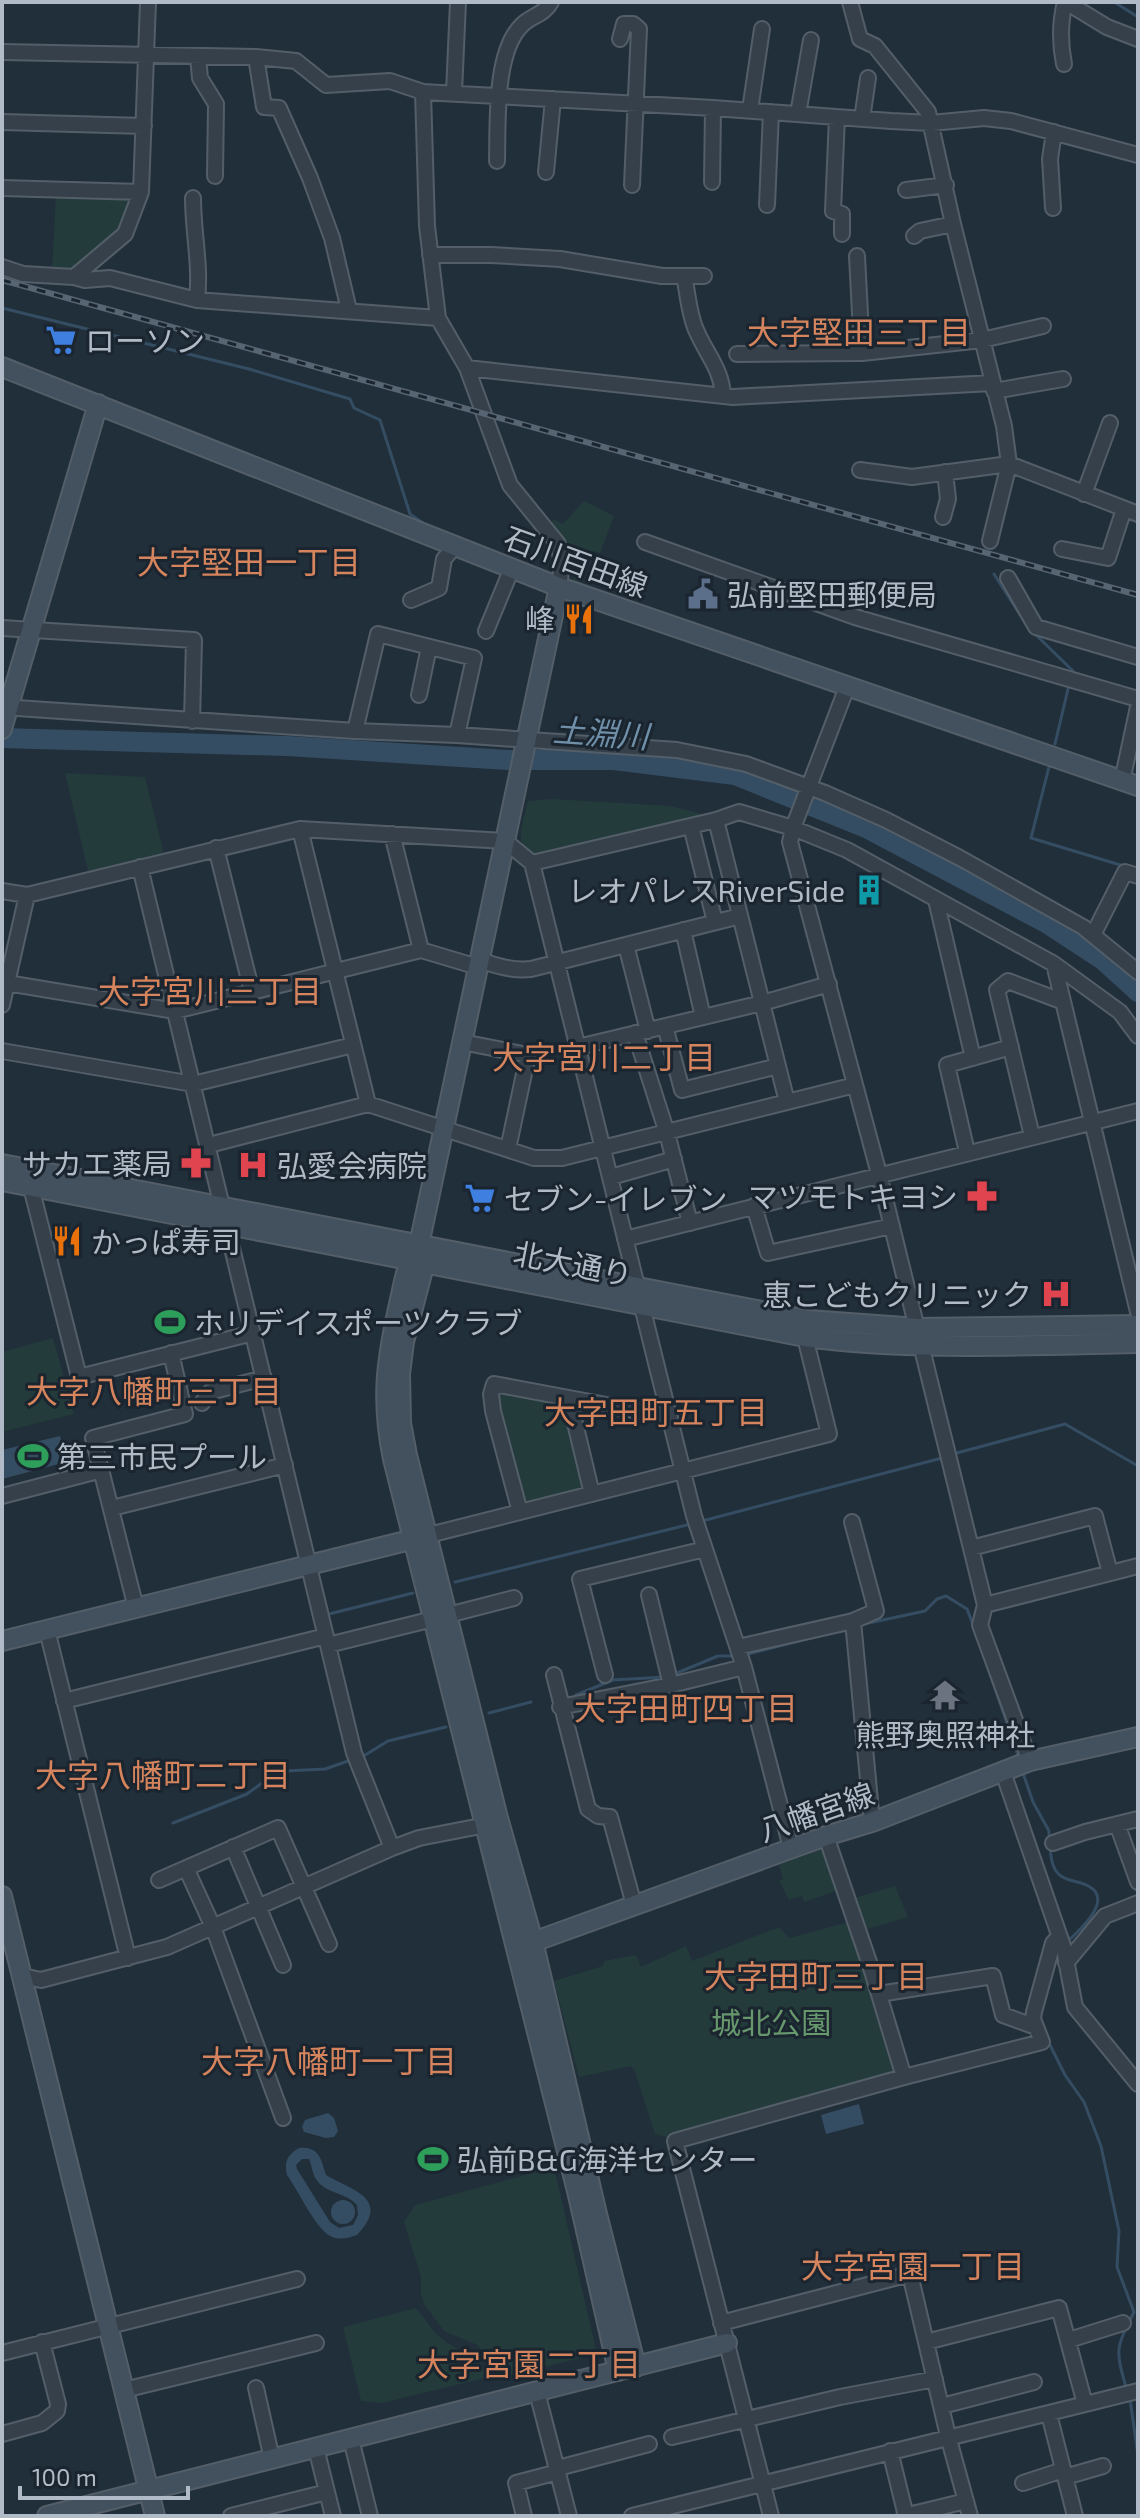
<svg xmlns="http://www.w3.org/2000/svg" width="1140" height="2518" font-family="'Exo 2','Noto Sans JP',sans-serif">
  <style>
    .green { fill: #233b3b }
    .water { fill: #354d62; fill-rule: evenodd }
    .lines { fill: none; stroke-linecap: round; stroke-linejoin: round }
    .stream { stroke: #354d62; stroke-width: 3 }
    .river { stroke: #354d62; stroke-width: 20 }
    .street-casing { stroke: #535e68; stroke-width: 18 }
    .secondary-casing { stroke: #535e68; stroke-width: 22 }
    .street { stroke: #35404b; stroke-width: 14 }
    .secondary { stroke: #43505e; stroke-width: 18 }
    .rail-casing { stroke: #576572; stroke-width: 6 }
    .rail { stroke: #1a252f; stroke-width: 3; stroke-dasharray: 9; stroke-linecap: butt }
    .labels { text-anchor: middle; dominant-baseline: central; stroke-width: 6; stroke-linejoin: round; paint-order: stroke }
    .poi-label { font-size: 30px; fill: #b0bbc7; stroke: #1a252f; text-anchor: start }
    .street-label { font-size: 30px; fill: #b0bbc7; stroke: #1a252f }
    .park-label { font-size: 30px; fill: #67986d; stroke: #1a252f }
    .neighbourhood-label { font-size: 32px; fill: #d5845d; stroke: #1a252f }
    .water-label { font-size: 32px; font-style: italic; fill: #7090aa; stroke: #1a252f }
  </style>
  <rect width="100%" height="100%" fill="#212f3a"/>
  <path class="green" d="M56,195L134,198L120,229L73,270H52Z
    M584,501L614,516L600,553L592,551L580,586L574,584C571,562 565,542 551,524L553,519L563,524Z
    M65,773L145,777L165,858L89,875Z
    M553,799L671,806L706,815L542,857C509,849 523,825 528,801Z
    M53,1338L74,1414L2,1432V1352Z
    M499,1390L562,1401L566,1406L584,1490L526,1504L521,1500L504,1438L497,1393Z
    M820,1850L826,1855L839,1890L804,1902L802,1896L789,1900L779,1880L783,1879L779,1865Z
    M895,1886L908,1917L865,1930L854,1898Z
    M849,1922L897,2072L670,2138L655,2134L635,2072L631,2066L579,2077L554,1981L603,1966L604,1961L636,1955L641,1967L686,1946L692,1961L779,1927L789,1938Z
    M554,2167L597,2354L495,2379L485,2354L477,2345L444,2331L424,2304L421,2295V2277L404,2222L415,2205Z
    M416,2308C425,2319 434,2334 446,2342C463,2354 485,2353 485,2378L382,2403L361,2401L343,2327Z"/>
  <path class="water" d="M60,1436L66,1462L2,1479V1450Z
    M859,2104L864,2124L826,2134L821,2115Z
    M328,2113L334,2118L338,2131L334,2137L326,2138L304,2132L302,2127L305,2120Z
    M299,2148C319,2146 321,2159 326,2175C351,2190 392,2198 357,2235C349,2238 341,2240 332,2237C316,2230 298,2190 287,2175C284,2162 287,2155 299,2148ZM302,2159H309C312,2166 312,2173 316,2179C325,2194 346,2192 357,2205L358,2215L353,2225L339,2228L330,2222L297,2169L296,2165Z
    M331 2212a12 12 0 1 1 24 0a12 12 0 1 1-24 0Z"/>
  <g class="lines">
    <path class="stream" d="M1114,2L1138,17
      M2,308L249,369L350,399L354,408L380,420L410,514L427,526
      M994,574L1028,627
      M1033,632L1073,671
      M1055,744L1068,689
      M1050,763L1031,838L1127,867
      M953,1454L1065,1424L1138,1466
      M702,1521L942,1458
      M455,1582L691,1524
      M329,1614L413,1593
      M864,1624L925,1611L937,1599L946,1596L967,1609L975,1630
      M981,1648L1019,1758
      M744,1655L818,1636
      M672,1675L718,1656H736
      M576,1695L613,1680L665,1677
      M489,1713L531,1702
      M362,1757L388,1741L446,1727
      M1022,1770L1033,1802L1049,1831V1840
      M173,1823L247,1794L266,1780L286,1771L325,1769L351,1760
      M1050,1848C1051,1857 1052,1870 1061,1876C1069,1882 1081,1881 1090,1887C1113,1901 1079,1931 1067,1942
      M1047,2039L1065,2075L1084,2102L1101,2146L1119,2231L1117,2267L1134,2312C1116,2348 1115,2349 1126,2387
      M1130,2399L1138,2456"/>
    <path class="river" d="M2,738L287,746L508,760H614L735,775L866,828L1046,923L1104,961L1138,992"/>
    <g class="street-casing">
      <path id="street" d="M850,2L860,39L875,46L928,112L953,224L1004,426L1009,464L1138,514
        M1066,2L1107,27L1138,39
        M620,39L624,24H633L639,29L632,185
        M2,52L256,57L296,61L326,85L390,81L423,92L713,108L891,121L931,123L984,118L1011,121L1138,155
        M198,57L200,78L216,104L215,176
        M256,57L264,107L279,108L310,178L332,238L349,310
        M1064,64C1060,44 1060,22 1065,2
        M423,92L427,226L438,318L467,368L510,485L558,544L562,563L559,587
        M454,93L458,2
        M750,110L762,29
        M798,114L811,40
        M837,117L833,211L842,214V234
        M862,119L868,78
        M2,122L144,126
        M497,161C498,124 494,52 522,25C532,15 544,15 551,2
        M546,172L553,99
        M712,182L713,108
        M2,188L141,192
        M906,190L946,185
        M193,198C193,233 201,265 197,300
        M767,205L771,112
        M1053,208L1050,159L1054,132
        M914,236L920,231L953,224
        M430,255H491L560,259L662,276H704
        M857,256L862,353
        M2,267L23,274L74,277L125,234L141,192L148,2
        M684,276C688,294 689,316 697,332C707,355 722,370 723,396
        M74,277L85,280L110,278L197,300L438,318
        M737,354L862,353L982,340L1043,326
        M467,368L733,397L992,383
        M994,391L1063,379
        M860,470L912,477L1009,464L990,541
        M1084,494L1110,423
        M943,517L948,499L945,472
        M645,542L855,617L1138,699
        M1062,549L1108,558L1124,509
        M1008,578L1036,627L1138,657
        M411,600L439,588L444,559L455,546
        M2,628L194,640L192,721
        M486,631L512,568
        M847,687L793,828L790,842L879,1174L985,1605L980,1625L1030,1761
        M419,695L429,647
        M2,707L355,731L457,735L677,750L746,764L825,793L886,820L960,858L1083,927L1138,972
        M355,731L378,634L474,658L457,735
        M1122,781L1138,707
        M716,820L787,1102
        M691,826L715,922
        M300,829L368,1104
        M392,834L421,950
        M216,848L252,992
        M532,863L716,820L739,812L793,828L847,850L1054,964L1120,1012L1138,1036
        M140,867L354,1753L392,1848
        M2,891L27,895L300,829L505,841L532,863L694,1516L744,1667L791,1848
        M936,900L973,1058
        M683,930L703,1017
        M1093,935L1125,872L1138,876
        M626,945L648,1031
        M479,960C497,966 513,971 531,969L740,916
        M1054,964L1138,1312
        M7,983L175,1011L421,950L478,967
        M2,1005L27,895
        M665,1026L682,1090L778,1066
        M635,1033L667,1133L690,1223
        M462,1042L528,1055L508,1149
        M578,1047L762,1003L829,984
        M2,1051L193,1084L353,1045
        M1032,1136L997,990L1008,981L1061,1001
        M209,1145L368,1104L534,1158H562L855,1085
        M967,1152L947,1065L1011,1047
        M611,1177L674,1159
        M31,1187L79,1377L253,1333
        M754,1206L768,1253L892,1226
        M625,1239L1138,1111
        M569,1398L592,1494
        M202,1403L210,1392L264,1378
        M2,1496L102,1470
        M112,1508L285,1465
        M520,1512L493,1411L491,1394L494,1384L670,1417
        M429,1535L829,1434L805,1337
        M971,1548L1095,1516L1110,1573
        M649,1595L671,1685
        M985,1605L1138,1566
        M136,1608L93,1438L185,1414L171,1353
        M448,1615L514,1598
        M853,1621L872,1822
        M47,1630L128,1958
        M328,1645L433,1619
        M738,1647L853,1621L876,1611L852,1522
        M554,1675L588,1809L598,1816L610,1817L634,1905
        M605,1675L580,1579L705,1549
        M64,1701L326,1636
        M560,1707L671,1685L744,1667
        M1003,1772L1064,1949L1075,2007L1138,2084
        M1117,1824L1138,1882
        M826,1836L871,1968L904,2077
        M1053,1843L1085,1832L1138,1819
        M233,1847L283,1965
        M186,1868L213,1927L283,2118
        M159,1880L278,1828L329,1944
        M1066,1963L1105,1916L1138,1903
        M22,1976L41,1980L167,1947L392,1848L419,1838L486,1825
        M879,1994L993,1976L1003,2015L1036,2027
        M721,2323L910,2274L948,2436L970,2516
        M1069,2340L1123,2323
        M926,2342L1059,2308L1085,2404
        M2,2353L297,2279
        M256,2388L272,2459
        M124,2390L316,2343
        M537,2392L569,2516
        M942,2406L1034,2382
        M1049,2414L1075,2516
        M2,2434L42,2423L57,2411L58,2404L42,2342
        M672,2437L840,2397L935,2379
        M351,2439L370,2516
        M316,2448L333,2516
        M890,2451L906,2516
        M1065,2477L1103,2466
        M1023,2483L1063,2470
        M231,2516L327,2492
        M524,2516L516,2483L558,2472L562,2467L649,2444
        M632,2516L1138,2391
        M771,2516L675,2141L904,2077L1042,2042L1033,2019L1034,2012L1053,1943L1059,1936
        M904,2516L966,2501"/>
    </g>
    <g class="secondary-casing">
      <path id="secondary" d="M2,367L559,587L1138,786
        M559,587L419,1245C406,1263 404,1283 399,1304C386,1362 381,1400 393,1459L577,2191L618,2371
        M2,729L98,404
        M2,1164L808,1320L918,1328L1138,1325
        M2,1181L805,1337C915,1351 1027,1345 1138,1343
        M419,1245L425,1262L404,1342L400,1374L401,1423L407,1455L498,1818L533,1941L597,2214L636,2367
        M2,1641L422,1537
        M2,1896L155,2516
        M522,1946L826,1836L872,1822L1030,1761L1138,1737
        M47,2516L727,2343"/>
    </g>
    <use href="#street" class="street"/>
    <use href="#secondary" class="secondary"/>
    <g class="rail-casing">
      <path id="rail" d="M2,280L1138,595"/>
    </g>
    <use href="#rail" class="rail"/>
  </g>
  <defs>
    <g id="supermarket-bare" transform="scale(2.4)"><path d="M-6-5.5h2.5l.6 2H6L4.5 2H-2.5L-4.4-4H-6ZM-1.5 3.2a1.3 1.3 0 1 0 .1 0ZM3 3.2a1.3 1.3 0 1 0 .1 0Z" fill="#3f7fe0" stroke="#1a252f" stroke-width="2.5" paint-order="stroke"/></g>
    <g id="civic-bare" transform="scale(2.4)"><path d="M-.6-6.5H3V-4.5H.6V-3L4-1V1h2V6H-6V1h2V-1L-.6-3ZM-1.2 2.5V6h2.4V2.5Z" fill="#5c6f8a" stroke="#1a252f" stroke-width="2.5" paint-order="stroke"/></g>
    <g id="restaurant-bare" transform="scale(2.4)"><path d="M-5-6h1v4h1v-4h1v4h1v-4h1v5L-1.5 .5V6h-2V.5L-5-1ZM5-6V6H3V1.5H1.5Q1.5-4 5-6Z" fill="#e8710a" stroke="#1a252f" stroke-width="2.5" paint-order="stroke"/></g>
    <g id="building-bare" transform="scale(2.4)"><path d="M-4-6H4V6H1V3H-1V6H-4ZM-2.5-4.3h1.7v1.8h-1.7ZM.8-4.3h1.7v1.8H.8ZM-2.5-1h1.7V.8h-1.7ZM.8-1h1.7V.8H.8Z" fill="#0f9aa8" stroke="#1a252f" stroke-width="2.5" paint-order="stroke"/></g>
    <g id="pharmacy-bare" transform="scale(2.4)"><path d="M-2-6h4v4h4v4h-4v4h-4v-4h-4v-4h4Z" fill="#e0444e" stroke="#1a252f" stroke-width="2.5" paint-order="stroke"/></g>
    <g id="hospital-bare" transform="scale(2.4)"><path d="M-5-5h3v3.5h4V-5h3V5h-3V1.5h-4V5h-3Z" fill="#e0444e" stroke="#1a252f" stroke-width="2.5" paint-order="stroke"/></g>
    <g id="stadium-bare" transform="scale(2.4)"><path d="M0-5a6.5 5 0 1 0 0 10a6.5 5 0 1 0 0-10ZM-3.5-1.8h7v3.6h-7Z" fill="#2e9e5b" stroke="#1a252f" stroke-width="2.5" paint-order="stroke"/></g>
    <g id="temple-bare" transform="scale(2.4)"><path d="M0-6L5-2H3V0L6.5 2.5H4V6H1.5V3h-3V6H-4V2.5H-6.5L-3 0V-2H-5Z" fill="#6b7280" stroke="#1a252f" stroke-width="2.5" paint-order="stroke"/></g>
  </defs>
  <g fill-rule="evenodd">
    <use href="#supermarket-bare" x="61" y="340"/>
    <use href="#civic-bare" x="703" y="594"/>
    <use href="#restaurant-bare" x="579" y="619"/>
    <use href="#building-bare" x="869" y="890"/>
    <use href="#pharmacy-bare" x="196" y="1163"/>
    <use href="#hospital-bare" x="253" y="1165"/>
    <use href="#pharmacy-bare" x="982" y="1196"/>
    <use href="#supermarket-bare" x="480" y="1198"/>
    <use href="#restaurant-bare" x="67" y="1241"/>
    <use href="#hospital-bare" x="1056" y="1294"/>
    <use href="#stadium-bare" x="170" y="1322"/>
    <use href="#stadium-bare" x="33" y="1456"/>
    <use href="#temple-bare" x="945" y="1695"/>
    <use href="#stadium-bare" x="433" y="2159"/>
  </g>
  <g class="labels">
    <g class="poi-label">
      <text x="85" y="340">ローソン</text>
      <text x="727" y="594">弘前堅田郵便局</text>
      <text x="555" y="619" text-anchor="end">峰</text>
      <text x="845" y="890" text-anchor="end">レオパレスRiverSide</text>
      <text x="172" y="1163" text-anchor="end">サカエ薬局</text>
      <text x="277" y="1165">弘愛会病院</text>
      <text x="958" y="1196" text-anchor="end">マツモトキヨシ</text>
      <text x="504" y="1198">セブン-イレブン</text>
      <text x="91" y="1241">かっぱ寿司</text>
      <text x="1032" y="1294" text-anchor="end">恵こどもクリニック</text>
      <text x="194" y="1322">ホリデイスポーツクラブ</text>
      <text x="57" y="1456">第三市民プール</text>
      <text x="945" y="1734" text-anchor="middle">熊野奥照神社</text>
      <text x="457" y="2159">弘前B&amp;G海洋センター</text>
    </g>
    <g class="street-label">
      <text transform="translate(576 561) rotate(20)">石川百田線</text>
      <text transform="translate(573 1263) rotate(11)">北大通り</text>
      <text transform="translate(816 1811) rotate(-19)">八幡宮線</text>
    </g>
    <g class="park-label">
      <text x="771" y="2022">城北公園</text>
    </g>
    <g class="neighbourhood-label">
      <text x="859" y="331">大字堅田三丁目</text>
      <text x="249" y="561">大字堅田一丁目</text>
      <text x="210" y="990">大字宮川三丁目</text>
      <text x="604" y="1056">大字宮川二丁目</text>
      <text x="154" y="1390">大字八幡町三丁目</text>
      <text x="656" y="1411">大字田町五丁目</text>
      <text x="686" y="1707">大字田町四丁目</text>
      <text x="163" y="1774">大字八幡町二丁目</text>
      <text x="816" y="1975">大字田町三丁目</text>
      <text x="329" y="2060">大字八幡町一丁目</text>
      <text x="913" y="2265">大字宮園一丁目</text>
      <text x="529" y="2363">大字宮園二丁目</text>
    </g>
    <g class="water-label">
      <text transform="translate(601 732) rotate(4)">土淵川</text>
    </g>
  </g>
  <rect width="1140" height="2518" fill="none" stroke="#b0bbc7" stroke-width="8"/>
  <path d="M20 2486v12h168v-12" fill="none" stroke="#b0bbc7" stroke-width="4"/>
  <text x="32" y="2486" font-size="24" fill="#b0bbc7" stroke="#1a252f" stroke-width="6" paint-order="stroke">100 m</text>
</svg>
